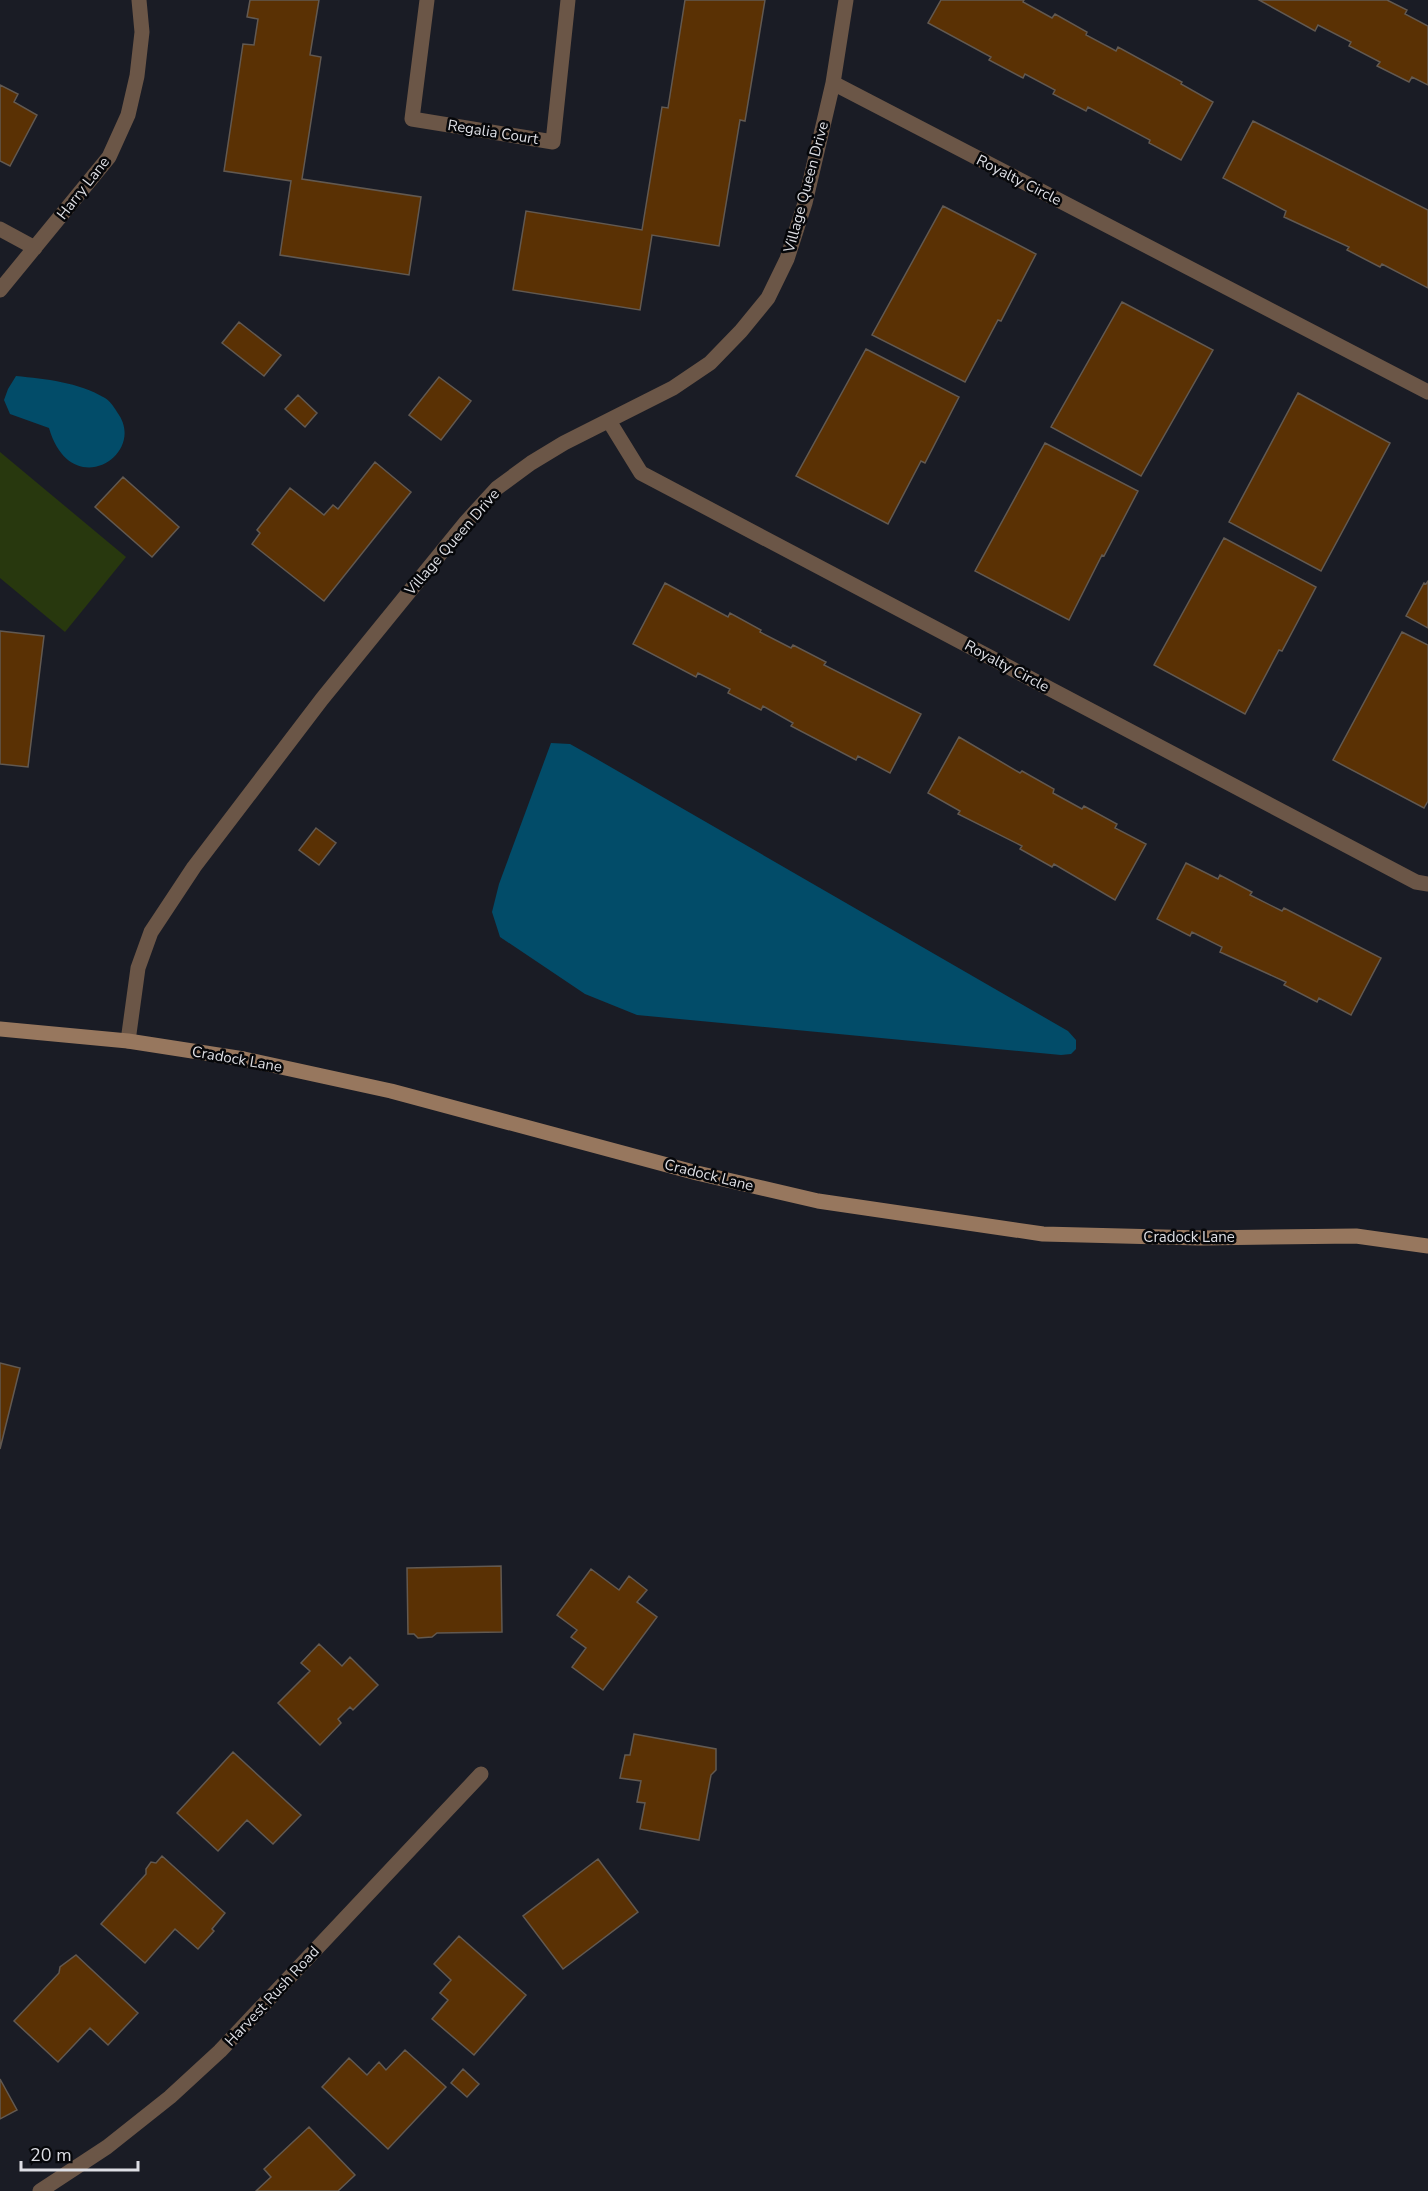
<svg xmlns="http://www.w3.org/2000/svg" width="1428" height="2191" font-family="'Nunito Sans',sans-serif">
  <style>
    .green { fill: #28380e }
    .water { fill: #024c69 }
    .building { fill: #5a3104; stroke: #625951; stroke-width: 1.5 }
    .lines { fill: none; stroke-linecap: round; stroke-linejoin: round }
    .street { stroke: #6b5647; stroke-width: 15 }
    .secondary { stroke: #97775e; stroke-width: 15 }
    .labels { text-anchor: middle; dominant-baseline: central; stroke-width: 5; stroke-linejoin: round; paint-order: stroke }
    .street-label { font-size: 15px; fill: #dddee4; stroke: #06070a }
  </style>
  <rect width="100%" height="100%" fill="#1a1c25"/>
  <path class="green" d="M0,452L126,557L65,632L0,578Z"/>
  <path class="water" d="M16,376C46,379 78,382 105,398C110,401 114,407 117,412C149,454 71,504 49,428L10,414L4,400L8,389Z
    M551,743L570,744L595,758L1068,1031L1076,1040V1049L1071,1054L1061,1055L637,1015L585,994L500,937L492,912L499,884Z"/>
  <path class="building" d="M250,0H319L310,55L321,57L302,179L421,197L409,275L280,255L291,181L224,171L243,44L254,45L258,19L247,17Z
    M685,0H765L745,121L740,120L719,246L652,235L640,310L513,290L526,211L642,230L662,107L668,108Z
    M941,0H1024L1023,2L1052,18L1055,14L1087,32L1086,35L1116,51L1118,47L1182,82L1181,84L1213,102L1181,160L1149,143L1150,140L1088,107L1086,111L1053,94L1055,90L1025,74L1023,78L989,60L991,57L928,23Z
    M1259,0H1387L1407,10L1405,14L1428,26V85L1412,77L1409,82L1377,66L1380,62L1349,46L1351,42L1318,25L1315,31Z
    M0,85L18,94L14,102L37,115L10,166L0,161Z
    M1253,121L1428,210V288L1382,264L1380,267L1347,250L1349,247L1284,217L1286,211L1223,178Z
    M943,206L1036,254L1001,321L998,320L965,382L872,335Z
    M1122,302L1213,350L1141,476L1051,427Z
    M239,322L281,355L264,376L222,343Z
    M866,349L959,397L925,463L921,461L888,524L796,476Z
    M439,377L471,401L441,440L409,415Z
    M1298,393L1390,443L1321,571L1229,522Z
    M298,395L317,413L305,427L285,409Z
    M1045,443L1138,491L1104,556L1102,555L1069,620L975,571Z
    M375,462L411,492L324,601L252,544L260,533L257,530L290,488L324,515L333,505L338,509Z
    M123,477L179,527L152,557L95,507Z
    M1224,538L1316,587L1282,651L1279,650L1245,714L1154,665Z
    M1428,581V628L1406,616L1424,583L1426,584Z
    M665,583L728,617L730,613L761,630L760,632L791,648L793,645L826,662L824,665L921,714L890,773L858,756L856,760L791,726L793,723L763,706L761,710L728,693L730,689L698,673L696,677L633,644Z
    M0,631L44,636L28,767L0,764Z
    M1402,632L1428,645V801L1424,808L1333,760Z
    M959,737L1020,773L1022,771L1054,789L1053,793L1082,809L1084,806L1117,824L1115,828L1146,844L1115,900L1054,864L1052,867L1020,849L1022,846L958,814L960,811L928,793Z
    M316,828L336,843L319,865L299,850Z
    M1186,863L1218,879L1220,875L1252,892L1250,895L1282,911L1284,908L1381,958L1351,1015L1319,998L1317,1002L1284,985L1286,982L1220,952L1222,947L1192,932L1190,936L1157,919Z
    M0,1363L20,1368L0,1449Z
    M501,1566L502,1632L437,1633L432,1637L418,1638L414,1634H408L407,1568Z
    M591,1569L619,1590L629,1576L647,1590L637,1602L657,1617L603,1690L572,1667L586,1648L571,1637L577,1630L557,1615Z
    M319,1644L342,1666L350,1657L378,1685L353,1710L350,1707L338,1719L341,1723L320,1745L278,1703L310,1671L301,1663Z
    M634,1734L716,1749V1770L711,1775L699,1840L640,1829L645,1803L637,1802L641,1781L620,1778L625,1755H630Z
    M233,1752L301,1815L273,1844L247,1820L218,1851L177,1813Z
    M162,1856L225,1913L212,1929L214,1931L198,1949L175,1929L145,1963L101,1924L146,1874V1869L151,1862L156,1863Z
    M598,1859L638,1912L563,1969L523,1916Z
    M459,1936L526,1995L474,2055L432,2019L448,2000L440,1993L451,1980L434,1964Z
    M76,1955L138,2013L108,2045L90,2028L58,2062L14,2021L59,1973L60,1967Z
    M405,2050L446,2087L388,2149L322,2087L349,2058L367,2075L379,2062L386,2070Z
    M463,2069L479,2084L467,2097L451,2083Z
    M0,2079L17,2110L0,2119Z
    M309,2127L355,2175L338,2191H256L271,2177L264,2169Z"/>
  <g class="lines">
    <path class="street" d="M427,0L412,119L553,142L568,0
      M833,83L1428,392
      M0,229L35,248
      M0,290L109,157L128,115L137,76L142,32L139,0
      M609,421L641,473L1416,882L1428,884
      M128,1041L138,968L151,932L194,867L322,699L466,522L497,488L531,463L564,443L673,388L710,363L741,331L768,298L787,259L805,203L833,83L846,0
      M40,2191L107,2147L170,2097L220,2051L481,1774"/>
    <path class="secondary" d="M0,1029L128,1041L244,1059L391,1091L697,1173L818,1201L1043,1234L1201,1238L1356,1236L1428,1246"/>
  </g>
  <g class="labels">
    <g class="street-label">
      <text transform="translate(493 132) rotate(9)">Regalia Court</text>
      <text transform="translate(1019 180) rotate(27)">Royalty Circle</text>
      <text transform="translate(806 187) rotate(-75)">Village Queen Drive</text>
      <text transform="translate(83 188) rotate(-52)">Harry Lane</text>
      <text transform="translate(452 542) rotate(-49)">Village Queen Drive</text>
      <text transform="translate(1007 666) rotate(28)">Royalty Circle</text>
      <text transform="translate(237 1059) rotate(10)">Cradock Lane</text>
      <text transform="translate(709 1175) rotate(14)">Cradock Lane</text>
      <text x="1189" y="1237">Cradock Lane</text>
      <text transform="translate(272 1996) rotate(-47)">Harvest Rush Road</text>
    </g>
  </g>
  <path d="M21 2161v9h117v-9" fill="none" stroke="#dddee4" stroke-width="3"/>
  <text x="30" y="2161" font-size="18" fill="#dddee4" stroke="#06070a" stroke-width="4.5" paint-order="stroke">20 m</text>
</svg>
